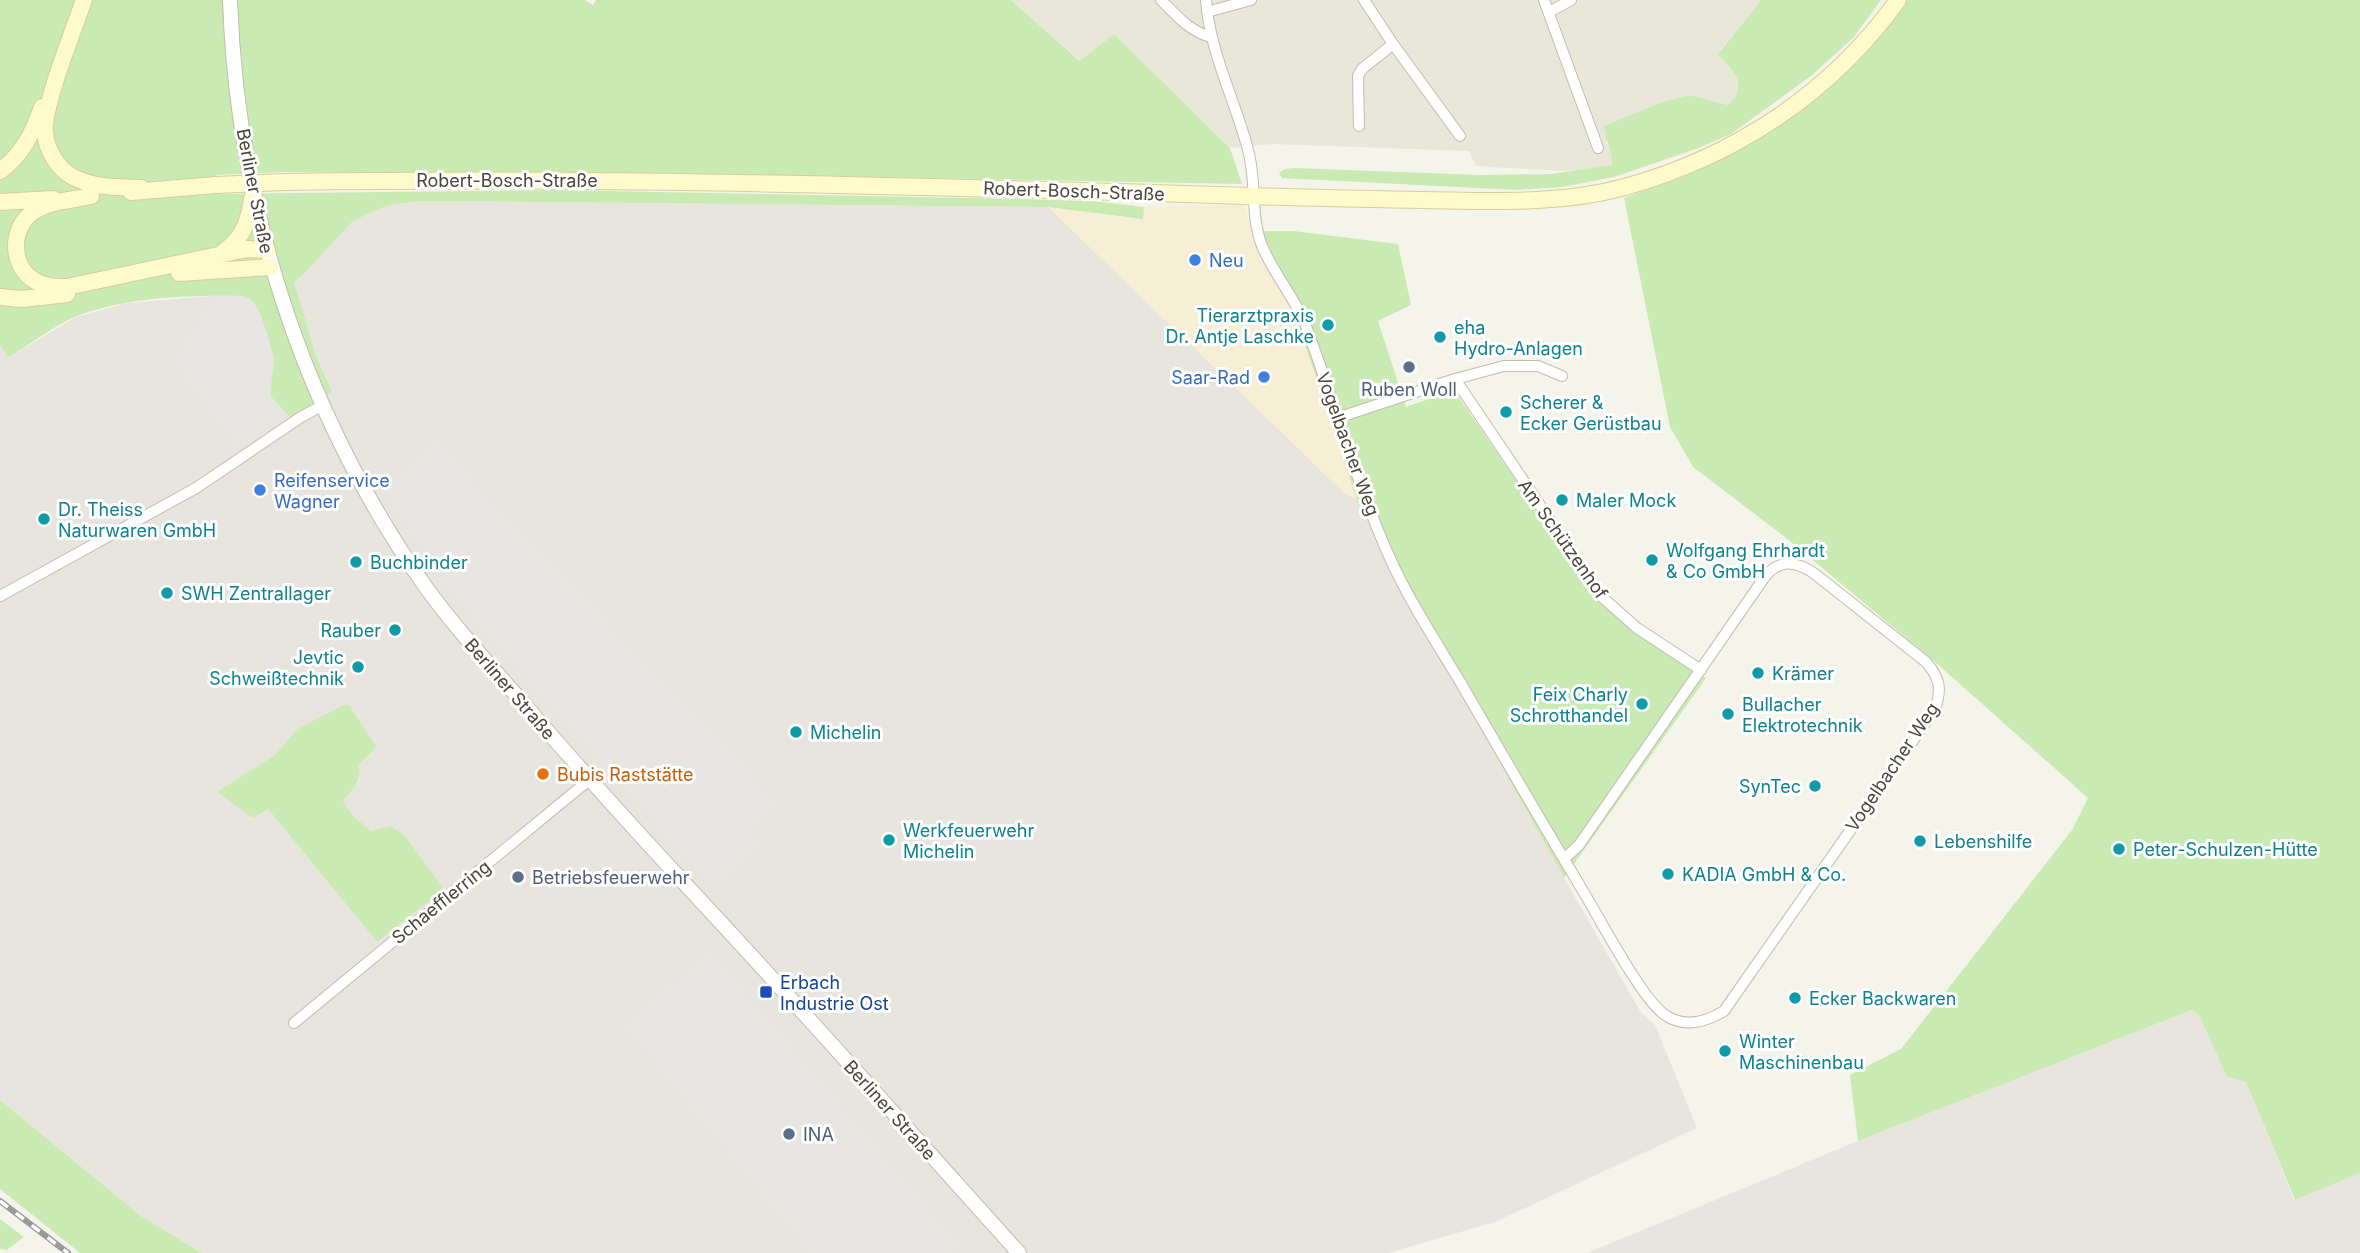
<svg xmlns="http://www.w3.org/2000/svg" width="2360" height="1253" font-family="Inter,sans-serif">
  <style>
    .residential { fill: #e9e7d9 }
    .commercial { fill: #f7eed6 }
    .industrial { fill: #e8e5df; fill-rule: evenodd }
    .green { fill: #caeab4 }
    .parking { fill: #e7e6e2 }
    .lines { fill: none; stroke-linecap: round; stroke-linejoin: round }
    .minor-casing { stroke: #c1bdad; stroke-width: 12 }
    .tertiary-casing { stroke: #c1bdad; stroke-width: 16 }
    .secondary-casing { stroke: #d6ce9a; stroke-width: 18 }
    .minor { stroke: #fff; stroke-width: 10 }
    .tertiary { stroke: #fff; stroke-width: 14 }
    .secondary { stroke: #fffacb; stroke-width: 16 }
    .rail-casing { stroke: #999; stroke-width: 6 }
    .rail { stroke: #fff; stroke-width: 3.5; stroke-dasharray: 10; stroke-linecap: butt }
    .secondary-bridge-casing { stroke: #d6ce9a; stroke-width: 18; stroke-linecap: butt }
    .secondary-bridge { stroke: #fffacb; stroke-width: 16 }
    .shop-dot { fill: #3f7fe0; stroke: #fff; stroke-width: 2.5 }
    .culture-dot { fill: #0f9aa8; stroke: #fff; stroke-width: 2.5 }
    .service-dot { fill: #5c6f8a; stroke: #fff; stroke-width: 2.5 }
    .food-dot { fill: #e8710a; stroke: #fff; stroke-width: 2.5 }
    .transit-dot { fill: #1a4fb4; stroke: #fff; stroke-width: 2.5 }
    .labels { text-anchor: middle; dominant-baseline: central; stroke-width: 6; stroke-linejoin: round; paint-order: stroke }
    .street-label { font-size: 18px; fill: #4a4638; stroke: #fff }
    .shop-label { font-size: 18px; fill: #366cbe; stroke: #fff; text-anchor: start }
    .culture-label { font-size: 18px; fill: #0d838f; stroke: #fff; text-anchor: start }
    .service-label { font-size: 18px; fill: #4e5e75; stroke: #fff; text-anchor: start }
    .food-label { font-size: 18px; fill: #c56008; stroke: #fff; text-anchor: start }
    .transit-label { font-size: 18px; fill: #164399; stroke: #fff; text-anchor: start }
  </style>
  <rect width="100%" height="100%" fill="#f5f4eb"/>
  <path class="residential" d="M1011,0H1761L1718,53L1734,74L1740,86L1739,95L1728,105L1689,95L1606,142L1613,155L1612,165L1594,169L1562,171L1476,166L1469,151L1273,144L1230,148L1114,34L1081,61Z"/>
  <path class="commercial" d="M1244,205L1254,231L1291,303L1357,500L1344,494L1048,207L1142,219L1144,207Z"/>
  <path class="industrial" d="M419,201L1048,207L1344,493L1357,500L1386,559L1564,878L1640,1011L1655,1025L1697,1128L1495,1222L1388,1253H202L141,1216L0,1100V345L8,358L76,317L127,303L211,296H243L331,392L316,356L293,282L303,275L353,221L386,206ZM297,729L373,752L358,766L359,781L343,801L352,816L372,832L391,826L377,942L268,809L253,817L218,793L275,755Z
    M2192,1010L2199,1015L2227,1077L2246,1082L2294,1200L2360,1173V1253H1587L1858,1141Z"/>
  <path class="green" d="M0,0H585L593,5L596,0H1011L1080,61L1114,34L1230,148L1242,184L870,177L285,172L216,175V194L552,190L1020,199L1093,201L1144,207L1143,219L1048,207L419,201L386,206L353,221L303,275L294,282L316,356L332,392L291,418L272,398L270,392L274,359L268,336L259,311L243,296C189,295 128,297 77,316C55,325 29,345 8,358L0,345Z
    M1761,0H1881L1853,38L1811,76L1731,134L1696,149L1614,177L1562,187L1516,190L1282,178L1279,173L1285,169L1294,168L1480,175L1551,174L1612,165C1613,153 1605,140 1604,126L1660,103L1689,95L1728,105C1750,85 1733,72 1718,54Z
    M1904,0H2360V1173L2295,1200L2246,1082L2227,1077L2199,1015L2192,1010L1858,1141L1850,1075L1901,1049L2072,830L2088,798L1935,662L1785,537L1693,467L1670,427L1624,198L1688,175L1755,140L1819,95Z
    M1254,231H1294L1398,244L1411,305L1378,321L1406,407L1454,390L1601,604L1638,635L1706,678L1564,878L1386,559L1357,500L1291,303Z
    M344,705H349L376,746L373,751L358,766C364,781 351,790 343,801L353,816L371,831L391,826L405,836L444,889L377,942L268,809L253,818L217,792L275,755L297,729Z
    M0,1100L141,1216L202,1253H80L0,1189Z
    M0,1219L24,1237L7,1250L0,1249Z"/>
  <path class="parking" d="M222,296H243L251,299L259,311L274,359L270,392L272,398L287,414L237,449L172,360L209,304Z
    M435,440L780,805L749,834L759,845L733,872L716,881L703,878L477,624L432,567L383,491Z
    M711,952L959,1244L947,1253H810L622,1024Z"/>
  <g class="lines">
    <g class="minor-casing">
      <path id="minor" d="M1161,0C1177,16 1189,31 1211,37
        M1206,0C1210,54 1235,99 1248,150C1257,182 1250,215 1262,246C1273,272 1292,295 1304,321C1334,399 1355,480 1389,556C1409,601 1437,643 1462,685C1502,754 1542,823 1583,891C1600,919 1641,998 1665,1015C1684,1028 1706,1022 1724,1011L1935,709C1942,689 1940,678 1926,662L1815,574C1796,561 1779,558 1764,578L1579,845L1564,859
        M1364,0L1393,44L1460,136
        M1544,0L1598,148
        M1207,12L1251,0
        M1549,12L1571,0
        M1359,126L1358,76L1362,69L1393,44
        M1455,379L1602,597L1637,628L1701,670
        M1337,418L1455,379L1504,366H1538L1562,376
        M0,596L196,488L301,417L323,405
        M294,1023L589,780"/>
    </g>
    <g class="tertiary-casing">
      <path id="tertiary" d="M230,0C237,209 304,414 425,586C453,625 486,661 518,697C581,771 646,842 712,913C816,1025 917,1140 1019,1253"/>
    </g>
    <g class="secondary-casing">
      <path id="secondary" d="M84,0C74,29 42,108 45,133C47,151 58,169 73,177C94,188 119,187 141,188
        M0,171C22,155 33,133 42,107
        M285,182C575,177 865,185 1154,193C1244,196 1334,199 1424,200C1492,201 1559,205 1625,187C1736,156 1831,93 1898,0
        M131,192L216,185
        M91,196C73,200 49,201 33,212C10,228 10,266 35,281C46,287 56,287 67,287L247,249L267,250
        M0,202L53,199
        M223,252C245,237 249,219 253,194
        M179,273L270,267
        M0,297L22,299L67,294"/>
    </g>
    <use href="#minor" class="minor"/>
    <use href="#tertiary" class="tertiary"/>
    <use href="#secondary" class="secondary"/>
    <g class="rail-casing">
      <path id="rail" d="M0,1201L68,1253"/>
    </g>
    <use href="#rail" class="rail"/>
    <g class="secondary-bridge-casing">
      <path id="secondary-bridge" d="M216,185L285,182"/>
    </g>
    <use href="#secondary-bridge" class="secondary-bridge"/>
  </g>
  <g class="shop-dot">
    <circle cx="1195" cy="260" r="7"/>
    <circle cx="1264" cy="377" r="7"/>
    <circle cx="260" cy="490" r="7"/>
  </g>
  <g class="culture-dot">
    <circle cx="1328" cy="325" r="7"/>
    <circle cx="1440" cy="337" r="7"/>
    <circle cx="1506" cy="412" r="7"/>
    <circle cx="1562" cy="500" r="7"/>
    <circle cx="44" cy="519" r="7"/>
    <circle cx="1652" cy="560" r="7"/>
    <circle cx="356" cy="562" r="7"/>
    <circle cx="167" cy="593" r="7"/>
    <circle cx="395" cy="630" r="7"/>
    <circle cx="358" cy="667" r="7"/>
    <circle cx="1758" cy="673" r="7"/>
    <circle cx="1642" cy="704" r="7"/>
    <circle cx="1728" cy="714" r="7"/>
    <circle cx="796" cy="732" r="7"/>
    <circle cx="1815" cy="786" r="7"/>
    <circle cx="889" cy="840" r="7"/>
    <circle cx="1920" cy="841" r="7"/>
    <circle cx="2119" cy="849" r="7"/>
    <circle cx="1668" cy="874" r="7"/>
    <circle cx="1795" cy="998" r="7"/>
    <circle cx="1725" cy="1051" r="7"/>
  </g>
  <g class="service-dot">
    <circle cx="1409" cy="367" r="7"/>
    <circle cx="518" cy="877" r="7"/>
    <circle cx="789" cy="1134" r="7"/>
  </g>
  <circle class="food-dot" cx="543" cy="774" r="7"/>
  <rect class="transit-dot" x="759" y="985" width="14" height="14" rx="3.5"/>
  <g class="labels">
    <g class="street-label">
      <text x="507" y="180">Robert-Bosch-Straße</text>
      <text transform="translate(255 191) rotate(79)">Berliner Straße</text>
      <text transform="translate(1074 191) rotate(2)">Robert-Bosch-Straße</text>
      <text transform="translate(1348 444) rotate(70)">Vogelbacher Weg</text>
      <text transform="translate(1563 539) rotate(55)">Am Schützenhof</text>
      <text transform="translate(510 689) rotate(49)">Berliner Straße</text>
      <text transform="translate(1892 767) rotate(-56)">Vogelbacher Weg</text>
      <text transform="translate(441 902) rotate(-39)">Schaefflerring</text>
      <text transform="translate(890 1110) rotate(48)">Berliner Straße</text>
    </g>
    <g class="shop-label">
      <text x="1209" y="260">Neu</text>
      <text x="1250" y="377" text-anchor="end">Saar-Rad</text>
      <text x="274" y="480">Reifenservice<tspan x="274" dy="21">Wagner</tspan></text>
    </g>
    <g class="culture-label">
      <text x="1314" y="315" text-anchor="end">Tierarztpraxis<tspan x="1314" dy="21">Dr. Antje Laschke</tspan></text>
      <text x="1454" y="327">eha<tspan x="1454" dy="21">Hydro-Anlagen</tspan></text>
      <text x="1520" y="402">Scherer &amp;<tspan x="1520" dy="21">Ecker Gerüstbau</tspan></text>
      <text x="1576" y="500">Maler Mock</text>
      <text x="58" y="509">Dr. Theiss<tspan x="58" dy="21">Naturwaren GmbH</tspan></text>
      <text x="1666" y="550">Wolfgang Ehrhardt<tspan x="1666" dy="21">&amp; Co GmbH</tspan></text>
      <text x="370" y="562">Buchbinder</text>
      <text x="181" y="593">SWH Zentrallager</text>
      <text x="381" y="630" text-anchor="end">Rauber</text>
      <text x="344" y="657" text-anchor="end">Jevtic<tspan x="344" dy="21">Schweißtechnik</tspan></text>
      <text x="1772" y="673">Krämer</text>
      <text x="1628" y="694" text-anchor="end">Feix Charly<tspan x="1628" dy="21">Schrotthandel</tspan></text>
      <text x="1742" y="704">Bullacher<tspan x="1742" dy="21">Elektrotechnik</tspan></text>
      <text x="810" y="732">Michelin</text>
      <text x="1801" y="786" text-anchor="end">SynTec</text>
      <text x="903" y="830">Werkfeuerwehr<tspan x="903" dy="21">Michelin</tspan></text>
      <text x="1934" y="841">Lebenshilfe</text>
      <text x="2133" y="849">Peter-Schulzen-Hütte</text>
      <text x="1682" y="874">KADIA GmbH &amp; Co.</text>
      <text x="1809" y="998">Ecker Backwaren</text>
      <text x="1739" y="1041">Winter<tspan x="1739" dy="21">Maschinenbau</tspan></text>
    </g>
    <g class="service-label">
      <text x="1409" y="389" text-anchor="middle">Ruben Woll</text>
      <text x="532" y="877">Betriebsfeuerwehr</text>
      <text x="803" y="1134">INA</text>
    </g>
    <g class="food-label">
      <text x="557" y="774">Bubis Raststätte</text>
    </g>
    <g class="transit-label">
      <text x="780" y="982">Erbach<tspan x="780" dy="21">Industrie Ost</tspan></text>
    </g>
  </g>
</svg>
